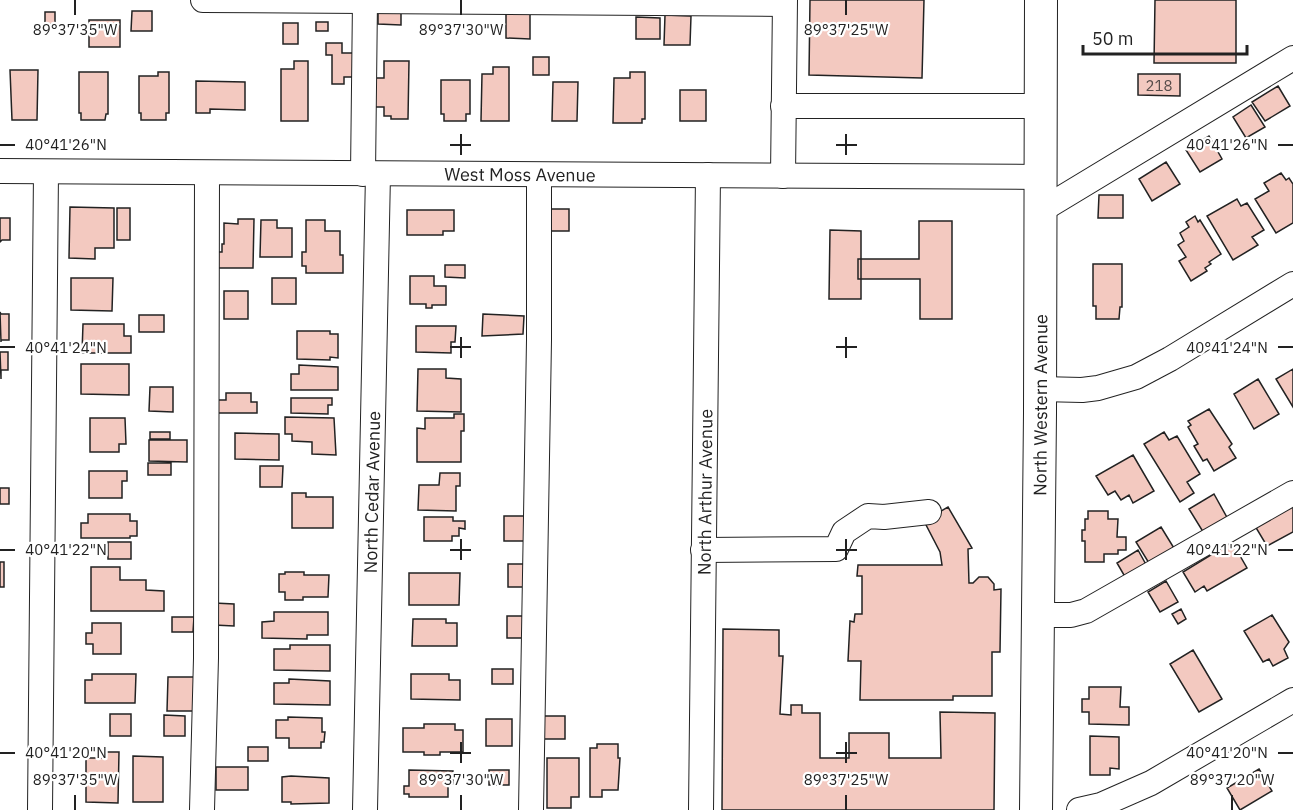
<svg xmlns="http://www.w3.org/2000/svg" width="1293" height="810" font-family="'IBM Plex Sans',sans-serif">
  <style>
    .building { fill: #f3c9c0; stroke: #222; stroke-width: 1.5 }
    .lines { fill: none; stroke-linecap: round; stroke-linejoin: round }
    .minor-casing { stroke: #222; stroke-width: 26 }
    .major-casing { stroke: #222; stroke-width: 34 }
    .minor { stroke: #fff; stroke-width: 24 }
    .major { stroke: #fff; stroke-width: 32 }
    .ticks { fill: none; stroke: #222; stroke-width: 2 }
    .labels { text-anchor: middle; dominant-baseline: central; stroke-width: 4.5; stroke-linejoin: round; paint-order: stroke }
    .number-label { font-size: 15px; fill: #564c4a }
    .street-label { font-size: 18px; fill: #222; stroke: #fff }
    .ticks-label { font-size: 15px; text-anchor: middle; fill: #222; stroke: #fff; stroke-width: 4.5; stroke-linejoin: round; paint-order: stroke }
  </style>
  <rect width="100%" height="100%" fill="#fff"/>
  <path class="building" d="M810,0H924L922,78L809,75Z
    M1155,0H1236V63H1154Z
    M132,11H152V31H131Z
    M378,11H401V25L378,24Z
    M45,12H55V24H45Z
    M506,13H530V39L506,38Z
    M665,15L691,16L690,45H664Z
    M636,17L660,18V39H636Z
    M89,20H120V47H89Z
    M316,22H328V31H316Z
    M283,23H298V44H283Z
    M326,43H342V53H354V77H344V84H332V55H326Z
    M533,57H549V75H533Z
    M294,61H308V121H281V69H294Z
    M384,61H409L408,119H391V116H384V107H375V78H384Z
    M493,67H509V121H481L482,74H493Z
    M10,70H38L37,120H12Z
    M79,72H108V114H106L105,120H81V113H79Z
    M158,72H169V113H166V120H141V113H139V76H158Z
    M630,72H645V119H642V123H613L614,78H630Z
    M1138,74H1180V96L1138,95Z
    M441,80H470V114H466V121H444V114H441Z
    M196,81L245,82V110L210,109V113H196Z
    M553,82H578L577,121H552Z
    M1278,86L1290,106L1265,121L1252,102Z
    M680,90H706V121H680Z
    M1251,105L1265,127L1246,138L1233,117Z
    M1209,136L1222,159L1200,172L1186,150Z
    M1166,162L1180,184L1152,201L1139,179Z
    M1281,173L1286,180L1289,178L1293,184V223L1276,233L1255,199L1269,191L1264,183Z
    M1099,195H1123V218H1098Z
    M1237,199L1241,206L1247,203L1264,230L1252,237L1258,245L1233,260L1207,216Z
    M70,207L114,208V248H95V259L69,258Z
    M117,208H130V240H117Z
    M548,209H569V231H548Z
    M407,210H454V231H443V235H407Z
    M1195,216L1198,222L1200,220L1221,254L1209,262L1211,264L1205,268L1207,271L1191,281L1179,261L1186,257L1178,245L1184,241L1180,233L1189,227L1186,222Z
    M0,218H10V240H2L0,242Z
    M238,219H254L253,268H217V252H222V244H224V223L238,224Z
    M261,220H277V228H292V257H260Z
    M306,220H325V231H340V255H343V273H306V266H302V252H306Z
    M919,221H952V319H920V279H858V259H919Z
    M830,230L861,231V299H829Z
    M1093,264H1122V307H1120L1119,319H1096V306H1093Z
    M445,265H465V278L445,277Z
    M410,276H434V286H446V305H432V308H426V304H410Z
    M71,278H113L112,311L71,310Z
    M272,278H296V304H272Z
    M224,291H248V319H224Z
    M0,312L1,314H9V340H1V342Z
    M483,314L524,316L523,334L482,336Z
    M139,315H164V332H139Z
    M83,324H124V336H131V353H82Z
    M416,326H456L455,342H451V353L416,352Z
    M297,331H330V334H338V358L330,357V360L297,359Z
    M0,352H8V370H1V379Z
    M81,364H129V395L81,394Z
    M299,365L338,367V390H291V374H299Z
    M418,369H446V378L461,379V412L417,411Z
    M1293,369V407L1276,379Z
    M1258,379L1279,414L1254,429L1234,394Z
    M150,387H173V412L149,411Z
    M226,393H251V402H257V413H217V400H226Z
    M291,398H332V405H328V414L291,413Z
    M1209,409L1232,444L1229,447L1236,458L1214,471L1207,459L1203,461L1194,446L1198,444L1188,427L1191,425L1188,421Z
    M454,414H464V431H461V462H417V428L425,429V418H454Z
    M285,417L334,418L336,455L312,454V442L292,441V434H285Z
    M90,418H125L126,444H119V452H90Z
    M150,432H170V439H150Z
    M1164,432L1169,440L1177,436L1200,474L1187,482L1194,493L1180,502L1144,444Z
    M235,433L279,434V460L235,459Z
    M149,440H187V462L149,461Z
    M1133,455L1154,491L1133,503L1129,495L1121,500L1115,491L1108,495L1096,476Z
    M148,463H171V475H148Z
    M260,466H283L282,487H260Z
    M89,471H127V481H122V498H89Z
    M440,473H460V486H456V511L418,510L419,485H439Z
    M0,488H9V504H0Z
    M292,493H306V497H333V528H292Z
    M1214,494L1229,521L1205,535L1189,509Z
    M1293,504V532L1267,546L1255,526Z
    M948,507L972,548L968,549L969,583H973L979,577H988L994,584V590L1001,589L1000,652H992V696H953V700H860L861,661H848L850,621L854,622L855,614H862V576H857L858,565H942L940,552L924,521Z
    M1088,511H1108V519H1118L1117,537H1126V550H1118V554H1104V562H1085V541H1082V530H1085V519H1088Z
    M88,514H130V521H137V536H130V538H81V523H88Z
    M504,516H532V541H504Z
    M424,517H453V521H465V529L459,528V536H452V541H424Z
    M1161,527L1177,553L1152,568L1136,542Z
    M108,542H131V559H108Z
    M1232,542L1247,568L1207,591L1204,586L1195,592L1183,572Z
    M1138,550L1149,570L1128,582L1117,563Z
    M0,562H4V587H0Z
    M508,564H530V587H508Z
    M91,567H120V580H146V590L164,591V611H91Z
    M285,572H304V575H329L328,597H303V600H285V592H279V574H285Z
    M409,573H460L459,605H409Z
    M1166,581L1178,602L1160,612L1148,592Z
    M214,603L234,604V626L214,625Z
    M1181,609L1186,619L1178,624L1172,614Z
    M274,612H328V635H307V639L262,638V622L274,621Z
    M1272,615L1289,642L1284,649L1288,658L1273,666L1269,659L1263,662L1244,631Z
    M507,616H530L529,638H507Z
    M172,617H194L193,632H172Z
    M413,619H446V623H457V646H412Z
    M92,623H121V654H93V644H86V633H92Z
    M723,629L779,630V656H783L780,714L791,715V705H802V713H820V758H849V733H889V758H941L940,712L995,713L994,810H722Z
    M290,645H330V671L274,670V649H290Z
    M1193,650L1222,699L1199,712L1170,664Z
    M492,669H513V684H492Z
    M92,674H136L135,703H85V680H92Z
    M411,674H449V680H460V700L411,699Z
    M168,677H197L196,711H167Z
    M289,679L330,681V705L274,704V683H289Z
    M1089,687H1121L1120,707H1129V725L1089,724V712H1082V699H1089Z
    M110,714H131V736H110Z
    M164,715L185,716V736H164Z
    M544,716H565V739H543Z
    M288,717L322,718V732H325L324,742H321V748H289V738H276V720H288Z
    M486,719H512V746H486Z
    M424,724H455V730H463V752H440V755H424V752H403V728H424Z
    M1090,736L1119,737V769L1110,768V775H1090Z
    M597,744H618V758H620L618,790H602V797H590V748H597Z
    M248,747H268V761H248Z
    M101,752H119L118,803L86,802V758H101Z
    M133,756L163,757V802H133Z
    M547,758H579V797H571V808H547Z
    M216,767H248V790H216Z
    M1259,769L1272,791L1240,810L1227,788Z
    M409,770L453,771V784H448V797H409V794H404V786H409Z
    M489,770H509V785H489Z
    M291,776L329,778V803L291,804V802H282V777Z"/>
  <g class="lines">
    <g class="minor-casing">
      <g id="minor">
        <path d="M203,0L784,4"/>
        <path d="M783,106H1040"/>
        <path id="s1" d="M0,171L1040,177"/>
        <path d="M363,174L365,0"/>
        <path d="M783,176L785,0"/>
        <path d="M1040,211L1293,58"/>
        <path d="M1040,389L1082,390L1098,388L1136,377L1170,359L1293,284"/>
        <path d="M703,550L836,549L844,532L868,516L884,517L929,512"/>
        <path d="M1038,615H1071L1086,611L1293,493"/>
        <path d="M40,810L46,172"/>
        <path d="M202,810L206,658L207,173"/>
        <path id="s2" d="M365,810L378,174"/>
        <path d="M531,810L539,340V175"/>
        <path id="s3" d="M701,810L708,175"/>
        <path d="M1079,810L1101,805L1151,783L1293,700"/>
      </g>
    </g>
    <g class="major-casing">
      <g id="major">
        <path id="s4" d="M1036,810L1040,413L1041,0"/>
      </g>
    </g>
    <use href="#minor" class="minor"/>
    <use href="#major" class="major"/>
  </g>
  <path class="ticks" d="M75,0V15M461,0V15M846,0V15M461,134V155M846,134V155M0,145H15M450,145H471M836,145H857M1278,145H1293M461,337V358M846,337V358M0,347H15M450,347H471M836,347H857M1278,347H1293M461,539V560M846,539V560M0,550H15M450,550H471M836,550H857M1278,550H1293M461,742V763M846,742V763M0,753H15M450,753H471M836,753H857M1278,753H1293M75,795V810M461,795V810M846,795V810M1232,795V810"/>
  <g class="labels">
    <g class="number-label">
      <text x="1159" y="85">218</text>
    </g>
    <g class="street-label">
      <text stroke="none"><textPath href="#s1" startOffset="520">West Moss Avenue</textPath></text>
      <text stroke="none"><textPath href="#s4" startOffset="405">North Western Avenue</textPath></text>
      <text stroke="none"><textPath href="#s2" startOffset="318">North Cedar Avenue</textPath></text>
      <text stroke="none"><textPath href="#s3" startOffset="318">North Arthur Avenue</textPath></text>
    </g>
  </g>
  <g class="ticks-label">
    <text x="75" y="35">89°37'35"W</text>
    <text x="461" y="35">89°37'30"W</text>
    <text x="846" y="35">89°37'25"W</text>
    <text x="66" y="150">40°41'26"N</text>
    <text x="1227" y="150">40°41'26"N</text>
    <text x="66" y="353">40°41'24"N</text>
    <text x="1227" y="353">40°41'24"N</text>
    <text x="66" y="555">40°41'22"N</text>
    <text x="1227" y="555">40°41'22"N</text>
    <text x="66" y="758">40°41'20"N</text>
    <text x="1227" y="758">40°41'20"N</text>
    <text x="75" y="785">89°37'35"W</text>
    <text x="461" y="785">89°37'30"W</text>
    <text x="846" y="785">89°37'25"W</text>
    <text x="1232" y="785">89°37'20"W</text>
  </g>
  <path d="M1083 45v9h164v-9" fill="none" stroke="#222222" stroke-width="3"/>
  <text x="1092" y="45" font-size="18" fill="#222222" stroke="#ffffff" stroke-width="4.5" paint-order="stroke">50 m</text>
</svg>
